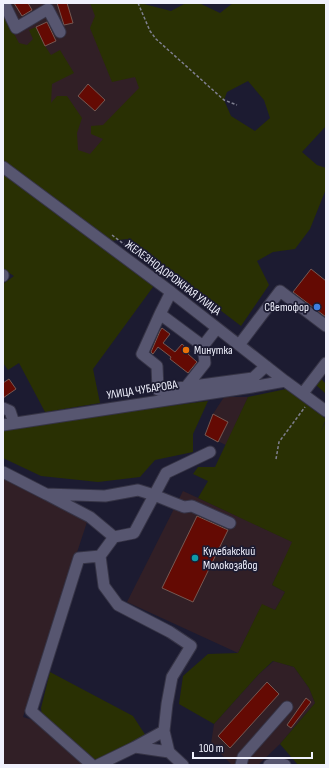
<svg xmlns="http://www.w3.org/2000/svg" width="329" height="768" font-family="'Sofia Sans Condensed',sans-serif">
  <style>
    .industrial { fill: #311f26 }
    .green { fill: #293003; fill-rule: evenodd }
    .building { fill: #640a03; stroke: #765852 }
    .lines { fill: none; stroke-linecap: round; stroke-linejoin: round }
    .minor-casing { stroke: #363446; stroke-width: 13 }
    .path { stroke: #7f7f90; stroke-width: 1.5; stroke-dasharray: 3 2; stroke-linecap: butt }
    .minor { stroke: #575670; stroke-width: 11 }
    .shop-dot { fill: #3f7fe0; stroke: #1c1b31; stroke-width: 1.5 }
    .food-dot { fill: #e8710a; stroke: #1c1b31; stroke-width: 1.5 }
    .culture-dot { fill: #0f9aa8; stroke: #1c1b31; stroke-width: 1.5 }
    .labels { text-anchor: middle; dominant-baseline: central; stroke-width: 3.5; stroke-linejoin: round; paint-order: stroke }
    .street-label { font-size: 12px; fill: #f0f1fd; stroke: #1c1b31 }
    .poi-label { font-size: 12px; fill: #f0f1fd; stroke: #1c1b31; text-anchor: start }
  </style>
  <rect width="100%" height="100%" fill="#1c1b31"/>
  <path class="industrial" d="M14,3H126L203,112L80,191L3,10Z
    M224,397H248L226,445L205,435L213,414Z
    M3,477L87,522L23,717L36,721L87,765H3Z
    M183,491L293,542L272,585L285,592L275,610L262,605L238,653L127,602Z
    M274,661L294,667L309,688L315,703L280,744L258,765H232L211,744L214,724L259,674Z"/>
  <path class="green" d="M90,3H140L171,11L186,3H199L220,13L233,3H326V126L302,152L317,165L326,168V189L310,229L295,249L273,252L257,261L269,285L241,326L127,239L110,241L3,163V6L11,28L19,43L27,45L33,39L29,30L36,27L45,46L51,55L60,50L74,73L52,84L51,103L57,96H67L82,118L77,133L78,150L90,154L103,139L91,134V126L103,125L139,88L135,77L112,82L90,28L95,16ZM248,81L264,100L270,118L255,131L231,116L224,100L227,92Z
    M3,172L152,284L153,287L93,369L100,403L45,412L19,363L8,370L3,363V284L14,276L3,269Z
    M318,376L326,384V394L315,384Z
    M286,389L326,419L320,433L326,421V765H298L280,744L315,703L309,688L294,667L273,661L259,674L214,724L179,704L183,676L208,654L238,653L262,604L275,610L285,592L272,585L292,542L198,498L208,481L193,474L198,467H215L248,397Z
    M208,401L193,434V452L155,460L140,477L98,482L41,476L3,458V430L153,408Z
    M50,672L133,716L146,736L100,760L91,759L42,716L41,708Z"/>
  <path class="building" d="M14,3H28L32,10L22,16Z
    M57,3H67L73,23L64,25Z
    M47,22L56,41L45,46L36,27Z
    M88,84L105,100L95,111L78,96Z
    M311,269L326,281V317L293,292Z
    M162,328L170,334L163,343L175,352L182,344L190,351L188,354L197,362L188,373L170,359L171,357L158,347L153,354L151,352L160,331Z
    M9,379L16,389L3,398V383Z
    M213,414L228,422L218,442L205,435Z
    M197,516L228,530L193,602L162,588Z
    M267,682L279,694L230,748L218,736Z
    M306,698L311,702L291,728L287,725Z"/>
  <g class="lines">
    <g class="minor-casing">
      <path id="minor" d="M4,3L16,28L48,9L60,32
        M3,167L171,292L285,381L326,411
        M3,276V275
        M160,314L142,354L157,366L158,390L186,387L205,363L203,346L160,314L171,292
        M239,345L280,291L326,326
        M203,346L217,328
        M185,391L186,387L253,378L266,366
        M303,393L326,363
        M3,408L10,411L14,423
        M3,425L252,387L285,381
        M3,472L46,494L105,496L138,490L154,495L184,507L192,506L230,523
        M46,494L90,517L114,537L100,556L79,558L31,711L92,765
        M114,537L134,533L166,473L210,452
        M100,556L104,586L118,605L170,632L191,646L172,677L167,704L164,731L169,752L183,765
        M135,747L164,731
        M98,765L135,747L169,752
        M241,765L243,757L287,707
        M269,765C273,763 281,763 285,765"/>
    </g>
    <path class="path" d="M138,3L150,31L156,39L224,100L237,105
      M112,235L129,248
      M276,459L279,442L305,407"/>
    <use href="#minor" class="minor"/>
  </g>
  <circle class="shop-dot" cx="317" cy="307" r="4"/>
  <circle class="food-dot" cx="186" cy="350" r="4"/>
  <circle class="culture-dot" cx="195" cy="558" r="4"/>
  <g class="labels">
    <g class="street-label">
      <text transform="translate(173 278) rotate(37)">ЖЕЛЕЗНОДОРОЖНАЯ УЛИЦА</text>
      <text transform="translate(142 390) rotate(-9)">УЛИЦА ЧУБАРОВА</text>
    </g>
    <g class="poi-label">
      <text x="309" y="307" text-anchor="end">Светофор</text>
      <text x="194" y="350">Минутка</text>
      <text x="203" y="551">Кулебакский<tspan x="203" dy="14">Молокозавод</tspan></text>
    </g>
  </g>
  <rect width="329" height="768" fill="none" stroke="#f0f1fd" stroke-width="8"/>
  <path d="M193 752v6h119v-6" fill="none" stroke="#f0f1fd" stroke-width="2"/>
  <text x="199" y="752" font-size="12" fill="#f0f1fd" stroke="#1c1b31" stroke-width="3" paint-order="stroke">100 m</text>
</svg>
